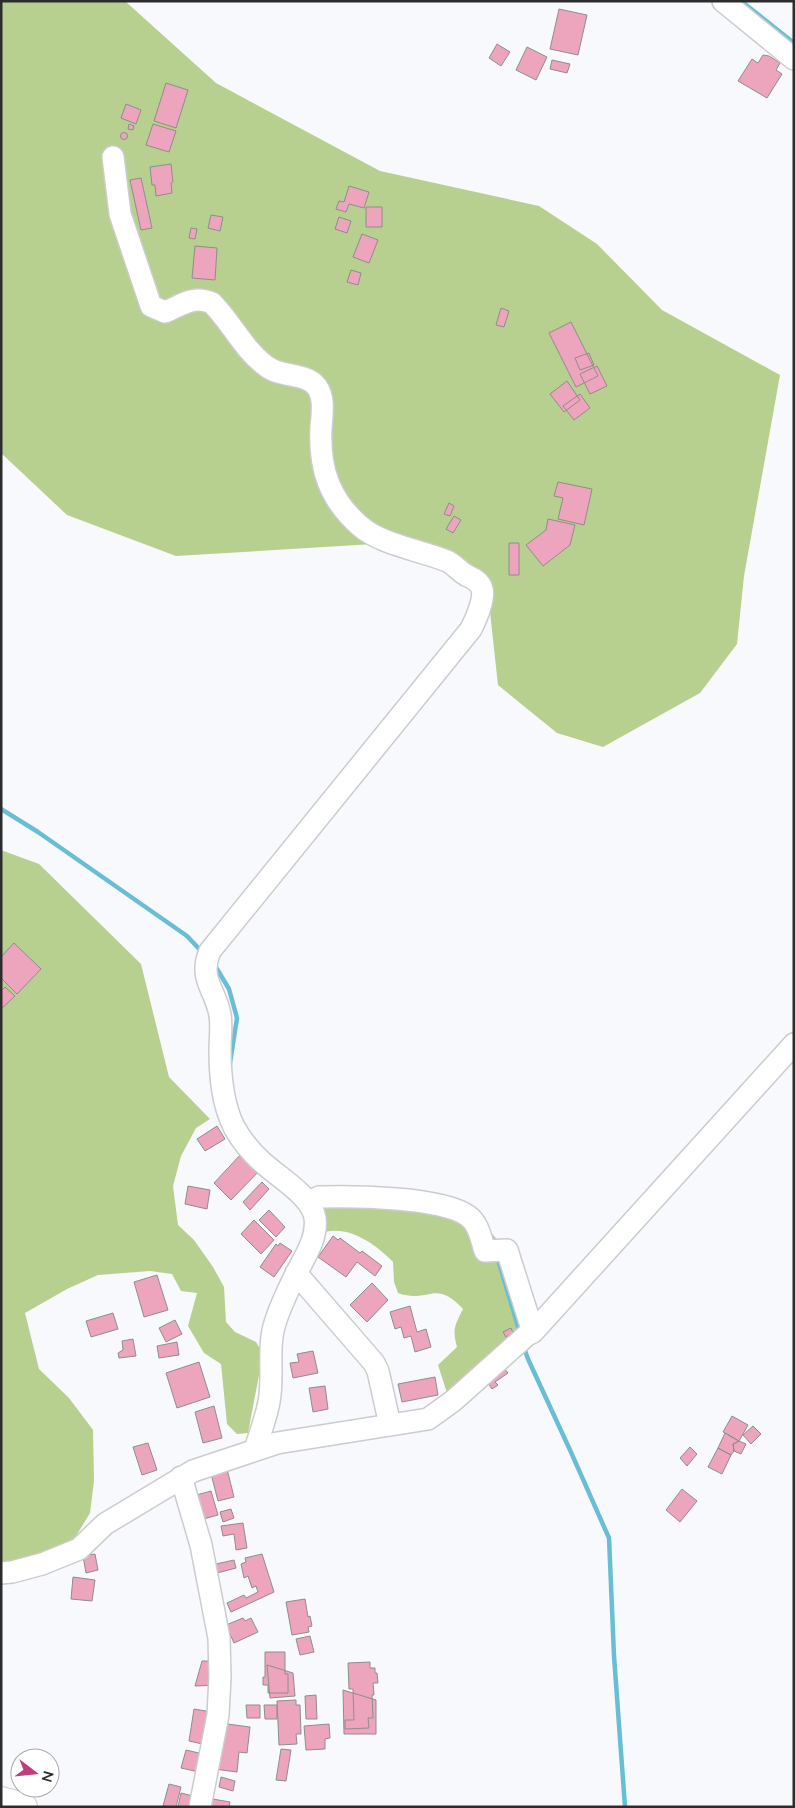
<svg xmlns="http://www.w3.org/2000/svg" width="795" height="1808" font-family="Lato,sans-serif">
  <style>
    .forest { fill: #b7cf8f }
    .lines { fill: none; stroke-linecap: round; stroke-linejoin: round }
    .stream { stroke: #68bed5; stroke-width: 4.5 }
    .building { fill: #eda5bd; stroke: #908c8d }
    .minor-casing { stroke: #cbcccf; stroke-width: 24 }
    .highway-casing { stroke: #cbcccf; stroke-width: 30 }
    .minor { stroke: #fff; stroke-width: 21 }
    .highway { stroke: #fff; stroke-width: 28 }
  </style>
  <rect width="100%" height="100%" fill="#f8f9fc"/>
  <path class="forest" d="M1,1H125L216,83L380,171L539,206L597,244L662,310L780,375L744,576L737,644L700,693L603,747L557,733L498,685L489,603L461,574L390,543L176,556L67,515L1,453Z
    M1,850L39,864L141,964L169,1077L210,1119L196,1128L181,1156L173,1186L178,1225L194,1240L213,1267L224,1287L226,1322L235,1332L256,1342L263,1354L248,1433L237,1434L227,1424L221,1364L204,1353L188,1326L197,1293L181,1291L172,1274L150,1271L98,1275L67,1289L25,1313L39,1369L69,1398L93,1430L94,1481L90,1513L73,1541L28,1562L1,1564Z
    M335,1201L479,1219L502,1245L526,1326L448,1396L438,1365L457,1347C452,1329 455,1325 463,1309C435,1278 429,1304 398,1293L394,1282L393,1262C376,1245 351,1226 325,1232L316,1204Z"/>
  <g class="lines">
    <path class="stream" d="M741,1L794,43
      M1,809L38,832L187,936L203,953
      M214,964L229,989L237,1018L230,1063
      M497,1256L520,1333
      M523,1345L528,1359L570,1450L609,1538L614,1656L625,1807"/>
  </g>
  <path class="building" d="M559,9L587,15L578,55L550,49Z
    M497,44L510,52L501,66L489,58Z
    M527,47L547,57L536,80L516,70Z
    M763,55L769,56L780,63L776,70L782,74L767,98L738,81L752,59L758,63Z
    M552,60L570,64L567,73L550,69Z
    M166,83L188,90L176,128L154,121Z
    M126,104L141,110L136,124L121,118Z
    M129,124L134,126L133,130L128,129Z
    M153,124L176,131L169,152L146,145Z
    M120.5 136a3.5 3.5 0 1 1 7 0a3.5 3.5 0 1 1-7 0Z
    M171,164L173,182L171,183L172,193L156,196L155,185H152L150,167Z
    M141,178L152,228L141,230L130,180Z
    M349,186L369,192L364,208L349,204L346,212L336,209L339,201L344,202Z
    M366,207H382V227H366Z
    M211,215L223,217L220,231L208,228Z
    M339,217L351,221L347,233L335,229Z
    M191,228L197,229L195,239L189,238Z
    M362,234L378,240L369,263L353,257Z
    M195,246L217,248L215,280L192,278Z
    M351,270L361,273L358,285L347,282Z
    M501,308L509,311L504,327L496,325Z
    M571,322L598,376L576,387L549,333Z
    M589,353L594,365L580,370L575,358Z
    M597,366L607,386L590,394L580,374Z
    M567,381L580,400L564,412L550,394Z
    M580,394L590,408L574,420L563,406Z
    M558,482L592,489L584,525L558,519L563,498L554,496Z
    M449,503L454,506L450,516L444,514Z
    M454,516L461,520L453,533L446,529Z
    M548,519L575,525L570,545L543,566L526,545L546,530Z
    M509,543H519V575H509Z
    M14,943L41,969L17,994L1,978V957Z
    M5,987L15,996L1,1009V991Z
    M217,1126L225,1139L205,1151L197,1139Z
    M242,1153L260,1170L231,1200L214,1183Z
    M262,1182L269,1189L250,1210L243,1202Z
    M188,1186L210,1190L207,1209L185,1204Z
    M269,1210L285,1227L276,1237L259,1220Z
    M254,1220L274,1240L261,1254L241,1234Z
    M333,1236L338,1240L340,1238L360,1253L362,1251L382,1266L375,1276L357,1262L346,1277L318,1257Z
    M280,1243L292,1251L274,1277L260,1267L276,1244L278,1246Z
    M157,1275L168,1310L144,1317L134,1282Z
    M372,1283L388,1300L367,1322L350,1305Z
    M410,1306L417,1332L426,1329L431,1347L415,1352L411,1336L404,1338L401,1327L395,1329L390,1312Z
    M113,1313L118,1329L91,1337L86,1321Z
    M175,1320L182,1334L166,1342L159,1328Z
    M511,1328L513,1333L506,1337L503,1332Z
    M133,1339L136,1356L119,1358L118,1353L123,1350L122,1341Z
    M177,1342L179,1355L159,1358L157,1346Z
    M313,1351L318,1373L293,1378L290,1363L299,1362L297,1354Z
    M199,1362L210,1397L177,1408L166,1373Z
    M503,1367L508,1373L495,1382L498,1385L492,1389L486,1380Z
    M435,1377L438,1395L402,1402L398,1384Z
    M325,1386L328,1409L313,1412L309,1388Z
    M214,1406L222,1438L203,1443L195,1412Z
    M732,1416L748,1425L739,1441L723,1432Z
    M753,1426L761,1434L751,1444L743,1435Z
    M725,1433L739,1441L733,1444L734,1451L731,1455L718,1448Z
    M739,1441L746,1444L741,1454L734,1451L733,1444Z
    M148,1443L157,1470L142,1475L133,1447Z
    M690,1447L697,1454L687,1466L680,1458Z
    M718,1448L731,1455L722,1474L708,1467Z
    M226,1465L234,1497L218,1501L210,1470Z
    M682,1489L697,1501L680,1522L666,1510Z
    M211,1491L218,1515L200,1520L193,1496Z
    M231,1509L234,1518L223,1522L220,1512Z
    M243,1523L247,1548L236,1550L234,1534L223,1536L221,1526Z
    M95,1554L98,1570L86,1573L83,1556Z
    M262,1554L274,1592L231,1612L227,1603L244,1595L246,1598L258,1592L256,1586L252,1588L248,1576L244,1578L241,1564L246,1562L245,1558Z
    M234,1560L236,1568L217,1573L216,1564Z
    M73,1577L95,1580L92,1601L71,1599Z
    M305,1599L308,1617L310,1616L312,1626L308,1627L309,1632L292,1635L286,1602Z
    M243,1618L245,1621L251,1618L258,1632L234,1643L226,1625Z
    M310,1636L314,1652L300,1655L296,1639Z
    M265,1652H285V1674H288V1693H268V1685H263V1677H265Z
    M202,1661H218L219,1685L195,1686Z
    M370,1662V1668H375V1673H377L378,1683H373L374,1695H372L373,1718H368L369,1728L345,1729V1720H354L353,1689H349L348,1663Z
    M267,1665L293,1673L295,1696L270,1698Z
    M343,1690L376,1700V1734H344Z
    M316,1695L317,1719H306L305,1696Z
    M296,1700V1705H300L301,1734H296L297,1744L279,1745L277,1701Z
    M246,1705H260V1718H247Z
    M264,1705H277V1719H265Z
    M194,1709L212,1712L207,1745L189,1741Z
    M220,1723L250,1727L247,1753L239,1752L237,1772L214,1769Z
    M329,1724L330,1738L325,1739V1749L306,1750L304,1726Z
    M281,1749L291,1750L286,1781L276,1780Z
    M186,1750L203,1754L199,1772L181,1768Z
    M221,1777L235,1781L233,1791L219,1787Z
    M169,1784L181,1787L176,1807L163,1806Z
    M181,1793L193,1796L190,1807H178Z
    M207,1798L230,1802L229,1807H206Z"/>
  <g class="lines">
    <g class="minor-casing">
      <path id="minor" d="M723,1L794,59
        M113,157L120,214L151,306L165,312C182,305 193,295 212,303C231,322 244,350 266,366C281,378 306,372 317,387C325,398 322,415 321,428C319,468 329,499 360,526C382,545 420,550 447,561C454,564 459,571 466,575C472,578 480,581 482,589C485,599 476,619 471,629L210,951C198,979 216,990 220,1015C222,1027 220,1038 220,1049C220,1075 222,1103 234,1127C241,1140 251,1152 262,1162C278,1177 312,1196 315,1218C318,1238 304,1258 296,1274C288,1290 280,1307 275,1323C267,1348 274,1377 269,1402C266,1418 260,1434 255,1449
        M310,1202L319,1197C353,1196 442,1197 468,1216C479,1224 481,1239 485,1251L507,1250L533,1332
        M296,1273L374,1363L378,1371L390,1425
        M181,1477L201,1545L219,1638L220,1677L218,1715L200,1807
        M1,1573L12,1572L42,1564L79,1549L105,1524L193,1471L277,1443L428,1419L453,1401L527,1335L533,1332L794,1044"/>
    </g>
    <g class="highway-casing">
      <path id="highway" d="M1,1801L23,1807"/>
    </g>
    <use href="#minor" class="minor"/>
    <use href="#highway" class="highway"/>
  </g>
  <rect width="795" height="1808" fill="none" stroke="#2c2c2e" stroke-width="5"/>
  <g transform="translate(35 1773) rotate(106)"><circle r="24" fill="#ffffff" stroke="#ababab"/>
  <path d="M0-4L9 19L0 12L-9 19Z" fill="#c23b7a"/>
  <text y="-8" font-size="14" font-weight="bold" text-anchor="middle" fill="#2c2c2e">N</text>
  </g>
</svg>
